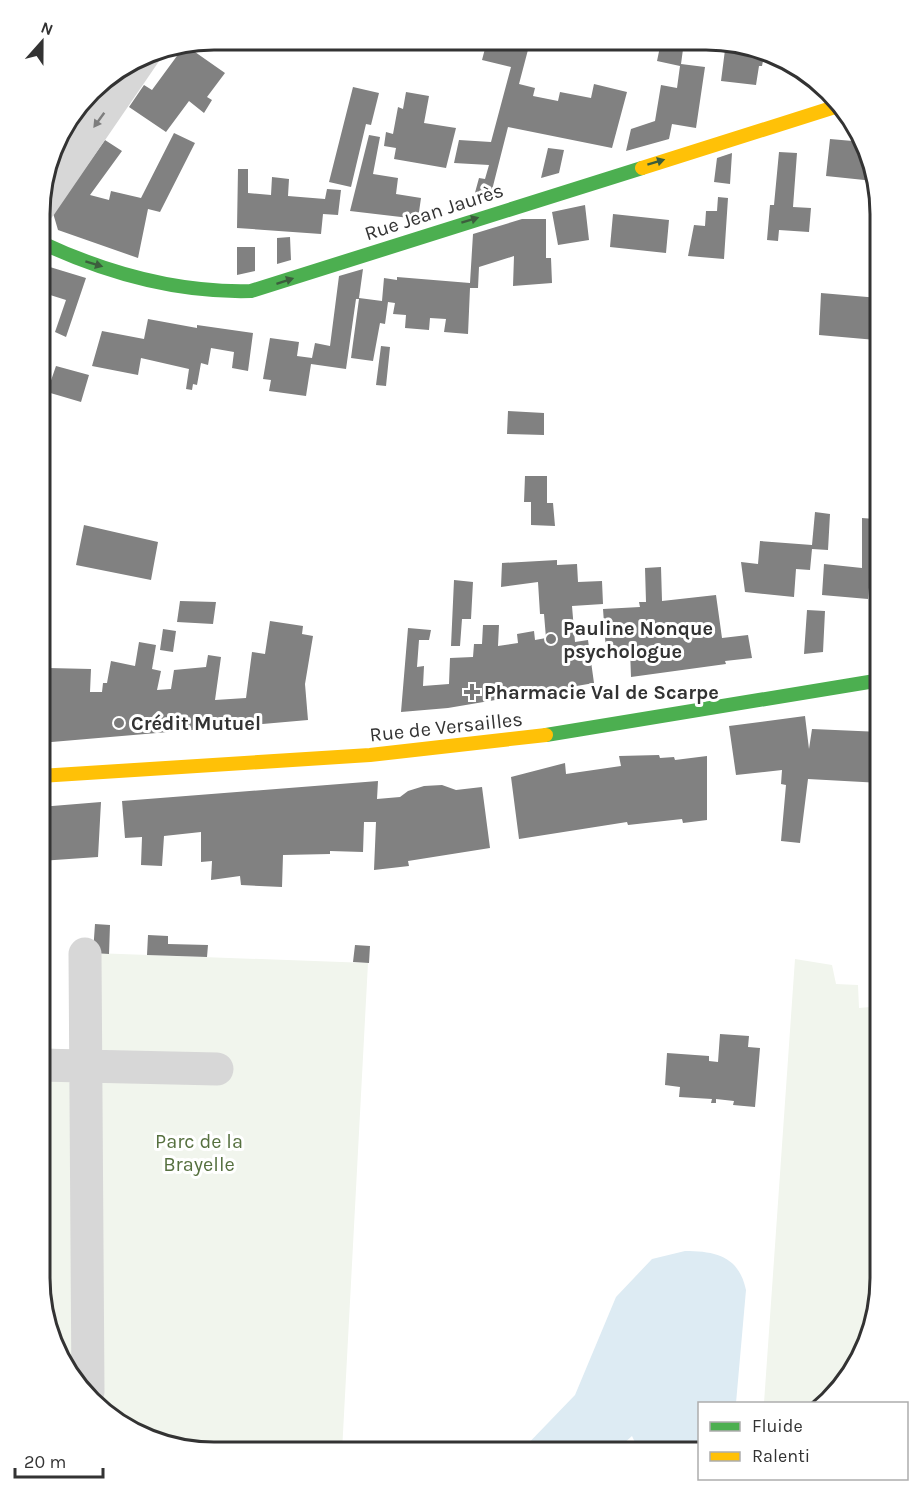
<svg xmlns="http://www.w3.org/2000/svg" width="920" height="1492" font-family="Karla,sans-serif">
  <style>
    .green { fill: #f1f5ed }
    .water { fill: #ddebf3 }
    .building { fill: #818181 }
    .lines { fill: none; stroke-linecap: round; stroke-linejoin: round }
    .street { stroke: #d7d7d7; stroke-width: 33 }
    .fast { stroke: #4caf50; stroke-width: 14 }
    .slow { stroke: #ffc107; stroke-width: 14 }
    .oneway { fill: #7d7d7d }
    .oneway2 { fill: #3c5e3d }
    .poi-dot { fill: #7a7a7a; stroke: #fff; stroke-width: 2 }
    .labels { text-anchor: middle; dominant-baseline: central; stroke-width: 6; stroke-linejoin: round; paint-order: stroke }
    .street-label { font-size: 20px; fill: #333; stroke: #fff }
    .poi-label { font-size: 20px; font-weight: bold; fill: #333; stroke: #fff; text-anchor: start }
    .park-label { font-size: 20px; fill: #56703f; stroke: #fff }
    .rim { fill: none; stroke: #333; stroke-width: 3 }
  </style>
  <rect width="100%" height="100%" fill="#fff"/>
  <path class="green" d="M94,953L368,963L342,1452L191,1451L107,1417L52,1345L39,1278V1048L76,1050Z
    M795,959L832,965L836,984L858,985L859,1008L881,1006V1290L845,1384L820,1403H764Z"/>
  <path class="water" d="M685,1251C717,1251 739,1257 746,1290L736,1403L700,1404L699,1453H640L632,1436L613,1453L520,1452L575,1395L616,1297L652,1259Z"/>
  <path class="building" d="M487,41H509L529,46L519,84L535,88L533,96L558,101L560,92L591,98L594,84L627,92L612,148L508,127L491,194L473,200L479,178L485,179L489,165L454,163L459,140L491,142L511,67L482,60Z
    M661,42H684L681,64L705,67L696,128L672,124L669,139L626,151L631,129L655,121L661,85L677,88L680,66L657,61Z
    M726,42H740L784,65L763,61L762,66H759L756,85L721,81Z
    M185,45L225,73L207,97L212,100L204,113L189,101L166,132L129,107L144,85L152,90Z
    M96,85L74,131L65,126L76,112Z
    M353,87L379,93L371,125L366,124L351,187L329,182Z
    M406,92L429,96L424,123L456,128L446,168L394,159L396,148L384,146L386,132L393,134L398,107L403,109Z
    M174,133L195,143L160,212L148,209L138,258L58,230L53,213L105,140L122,151L90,195L109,200L111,191L141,198Z
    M369,135L380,137L373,174L398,178L396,194L421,198L418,219L350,211Z
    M830,139L864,142L868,147L874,181L826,176Z
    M548,148L564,150L559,173L541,178Z
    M779,152L797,153L793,207L811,208L809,232L779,230L778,241L767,240L770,205H774Z
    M732,153L730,184L714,182L717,158Z
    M238,169H248V193L271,195L272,177L289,179L288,196L325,199L327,189L341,190L338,215L323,214L321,234L237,228Z
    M718,197L728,198L724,259L688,256L694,225L705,226L706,211H717Z
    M585,205L589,240L558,245L552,212Z
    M613,214L669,220L666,253L610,247Z
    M522,219H546V258H551L552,283L513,286L514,256L479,267L478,288H470L468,334L444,332L446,319L430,318L429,330L405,328L406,315L393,314L395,303L388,302L385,324L380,323L373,361L351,358L359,299H356L346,369L311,364L306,396L269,391L271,380L263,379L270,338L299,342L297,356L312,358L315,343L330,346L339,276L363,269L359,298L382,301L384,278L397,280V277L470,283L473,234Z
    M290,237L291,260L277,264V238Z
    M237,247H255V271L237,275Z
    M40,264L86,278L66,337L55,332L66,300L47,294L40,310Z
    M821,293L879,298L876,340L819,335Z
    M148,319L197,328V325L253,333L248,371L232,368L234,352L211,348L208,365L201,363L197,385L193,384L192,390L186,389L189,369L141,358L138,375L92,366L102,331L144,339Z
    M381,346L390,347L386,386L376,385Z
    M56,366L89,375L81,402L47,392Z
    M508,411L544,413V435L507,434Z
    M525,476H547V503H553L555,526L531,525V502H524Z
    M815,512L830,514L828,550L812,549L810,570L796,569L794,597L745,592L741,562L758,564L760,541L812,545Z
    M862,518L875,519L868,599L822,595L824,564L862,568Z
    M84,525L158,542L151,580L76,565Z
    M557,560V565L577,564L578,582L602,581L603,604L572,606L575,642L588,640L594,683L448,708L401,712L408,628L431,630L429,640H419L417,667L424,666L423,686L449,684L450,658L473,657L474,644H482L483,625H499L498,646L518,643L517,634L534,631L535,640L546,638L544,614H540L538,582L501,587L502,563Z
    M661,567L662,601L716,595L722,638L748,635L752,658L725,661L726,664L631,677L630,650L606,651L603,609L640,607L639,602H646L645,568Z
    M454,580L473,582L471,619H462L460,646H451Z
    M180,601L216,602L213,624L177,622Z
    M807,610L825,611L823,652L804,654Z
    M270,621L303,626L302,634L313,636L305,684L308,720L40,743V659L49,662L48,668L91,669L90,692H102L103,683H107L111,661L135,666L139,642L156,645L152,669L161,671L157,690L171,689L174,670L206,667L208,655L221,657L215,700L246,698L252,652L265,654Z
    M163,629L176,631L173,652L160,650Z
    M805,716L809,749L812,729L881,732V783L808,779L800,843L781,841L786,785L781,784L782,770L736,775L729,726Z
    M659,755L660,758L674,757L675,760L707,756V820L683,823L682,819L628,825L627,822L519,839L511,777L565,763L566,774L621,766L619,756Z
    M378,781L377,799L400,797L408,791L424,786L442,785L456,790L482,787L490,848L408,861L409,866L374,870L376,822H364L363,852L330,851V854L283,855L282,887L241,885L240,876L211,880L212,861L201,862V832L164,836L162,866L141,865L142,837L125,838L122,801Z
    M101,802L98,857L40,861V807Z
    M95,924L110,925L109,954L93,953Z
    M148,935L168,936V944L208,945L207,957L147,955Z
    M355,945L370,946L369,963L353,962Z
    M720,1034L749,1036L748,1047L760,1048L755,1107L733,1105L734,1101L716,1099V1103H711L712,1099L679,1097L680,1087L665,1085L667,1053L709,1056V1061L718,1062Z"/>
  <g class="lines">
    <path class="street" d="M40,206L144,54
      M85,954L88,1392
      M39,1065L217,1069"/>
    <path class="fast" d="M40,242C106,273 178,293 251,291L642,168
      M546,735L881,680"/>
    <path class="slow" d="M642,168L838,106
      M40,776L370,755L546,735"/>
  </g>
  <defs><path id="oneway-solid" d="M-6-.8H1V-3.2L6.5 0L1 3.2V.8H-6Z" transform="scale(1.5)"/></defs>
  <use class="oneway" href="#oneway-solid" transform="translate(99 120) rotate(126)"/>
  <g class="oneway2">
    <use href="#oneway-solid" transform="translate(656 162) rotate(-17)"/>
    <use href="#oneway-solid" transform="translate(470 220) rotate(-17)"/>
    <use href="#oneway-solid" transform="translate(94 264) rotate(17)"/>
    <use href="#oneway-solid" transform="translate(285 281) rotate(-18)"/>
  </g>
  <g class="poi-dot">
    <circle cx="551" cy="639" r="6"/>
    <path d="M469 683h6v6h6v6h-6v6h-6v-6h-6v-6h6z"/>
    <circle cx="119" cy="723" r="6"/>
  </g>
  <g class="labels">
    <g class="street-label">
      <text transform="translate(434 212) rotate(-18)">Rue Jean Jaurès</text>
      <text transform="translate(446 727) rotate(-6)">Rue de Versailles</text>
    </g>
    <g class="poi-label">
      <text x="563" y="628">Pauline Nonque<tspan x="563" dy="23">psychologue</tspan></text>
      <text x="484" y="692">Pharmacie Val de Scarpe</text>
      <text x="131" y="723">Crédit Mutuel</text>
    </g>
    <g class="park-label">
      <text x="199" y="1141">Parc de la<tspan x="199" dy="23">Brayelle</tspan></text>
    </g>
  </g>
  <path d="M0 0H920V1492H0ZM214 50H706A164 164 0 0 1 870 214V1278A164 164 0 0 1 706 1442H214A164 164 0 0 1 50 1278V214A164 164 0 0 1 214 50Z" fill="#fff" fill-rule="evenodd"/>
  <path class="rim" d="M214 50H706A164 164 0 0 1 870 214V1278A164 164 0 0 1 706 1442H214A164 164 0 0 1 50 1278V214A164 164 0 0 1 214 50Z"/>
  <rect x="698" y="1402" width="210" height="78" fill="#ffffff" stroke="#adadad" stroke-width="1.5"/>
  <rect x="710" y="1422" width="30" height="9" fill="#4caf50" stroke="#adadad" stroke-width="1.5"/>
  <text x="752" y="1432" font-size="18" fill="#333333">Fluide</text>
  <rect x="710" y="1452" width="30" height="9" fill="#ffc107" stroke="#adadad" stroke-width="1.5"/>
  <text x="752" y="1462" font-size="18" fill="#333333">Ralenti</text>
  <g transform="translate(42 42) rotate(21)" stroke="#ffffff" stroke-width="4.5" paint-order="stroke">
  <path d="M0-4.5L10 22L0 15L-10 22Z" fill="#333333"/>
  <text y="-9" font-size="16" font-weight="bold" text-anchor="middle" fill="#333333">N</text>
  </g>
  <path d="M15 1468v9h88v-9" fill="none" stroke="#333333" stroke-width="3"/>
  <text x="24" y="1468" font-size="18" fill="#333333" stroke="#ffffff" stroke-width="4.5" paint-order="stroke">20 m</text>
</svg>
